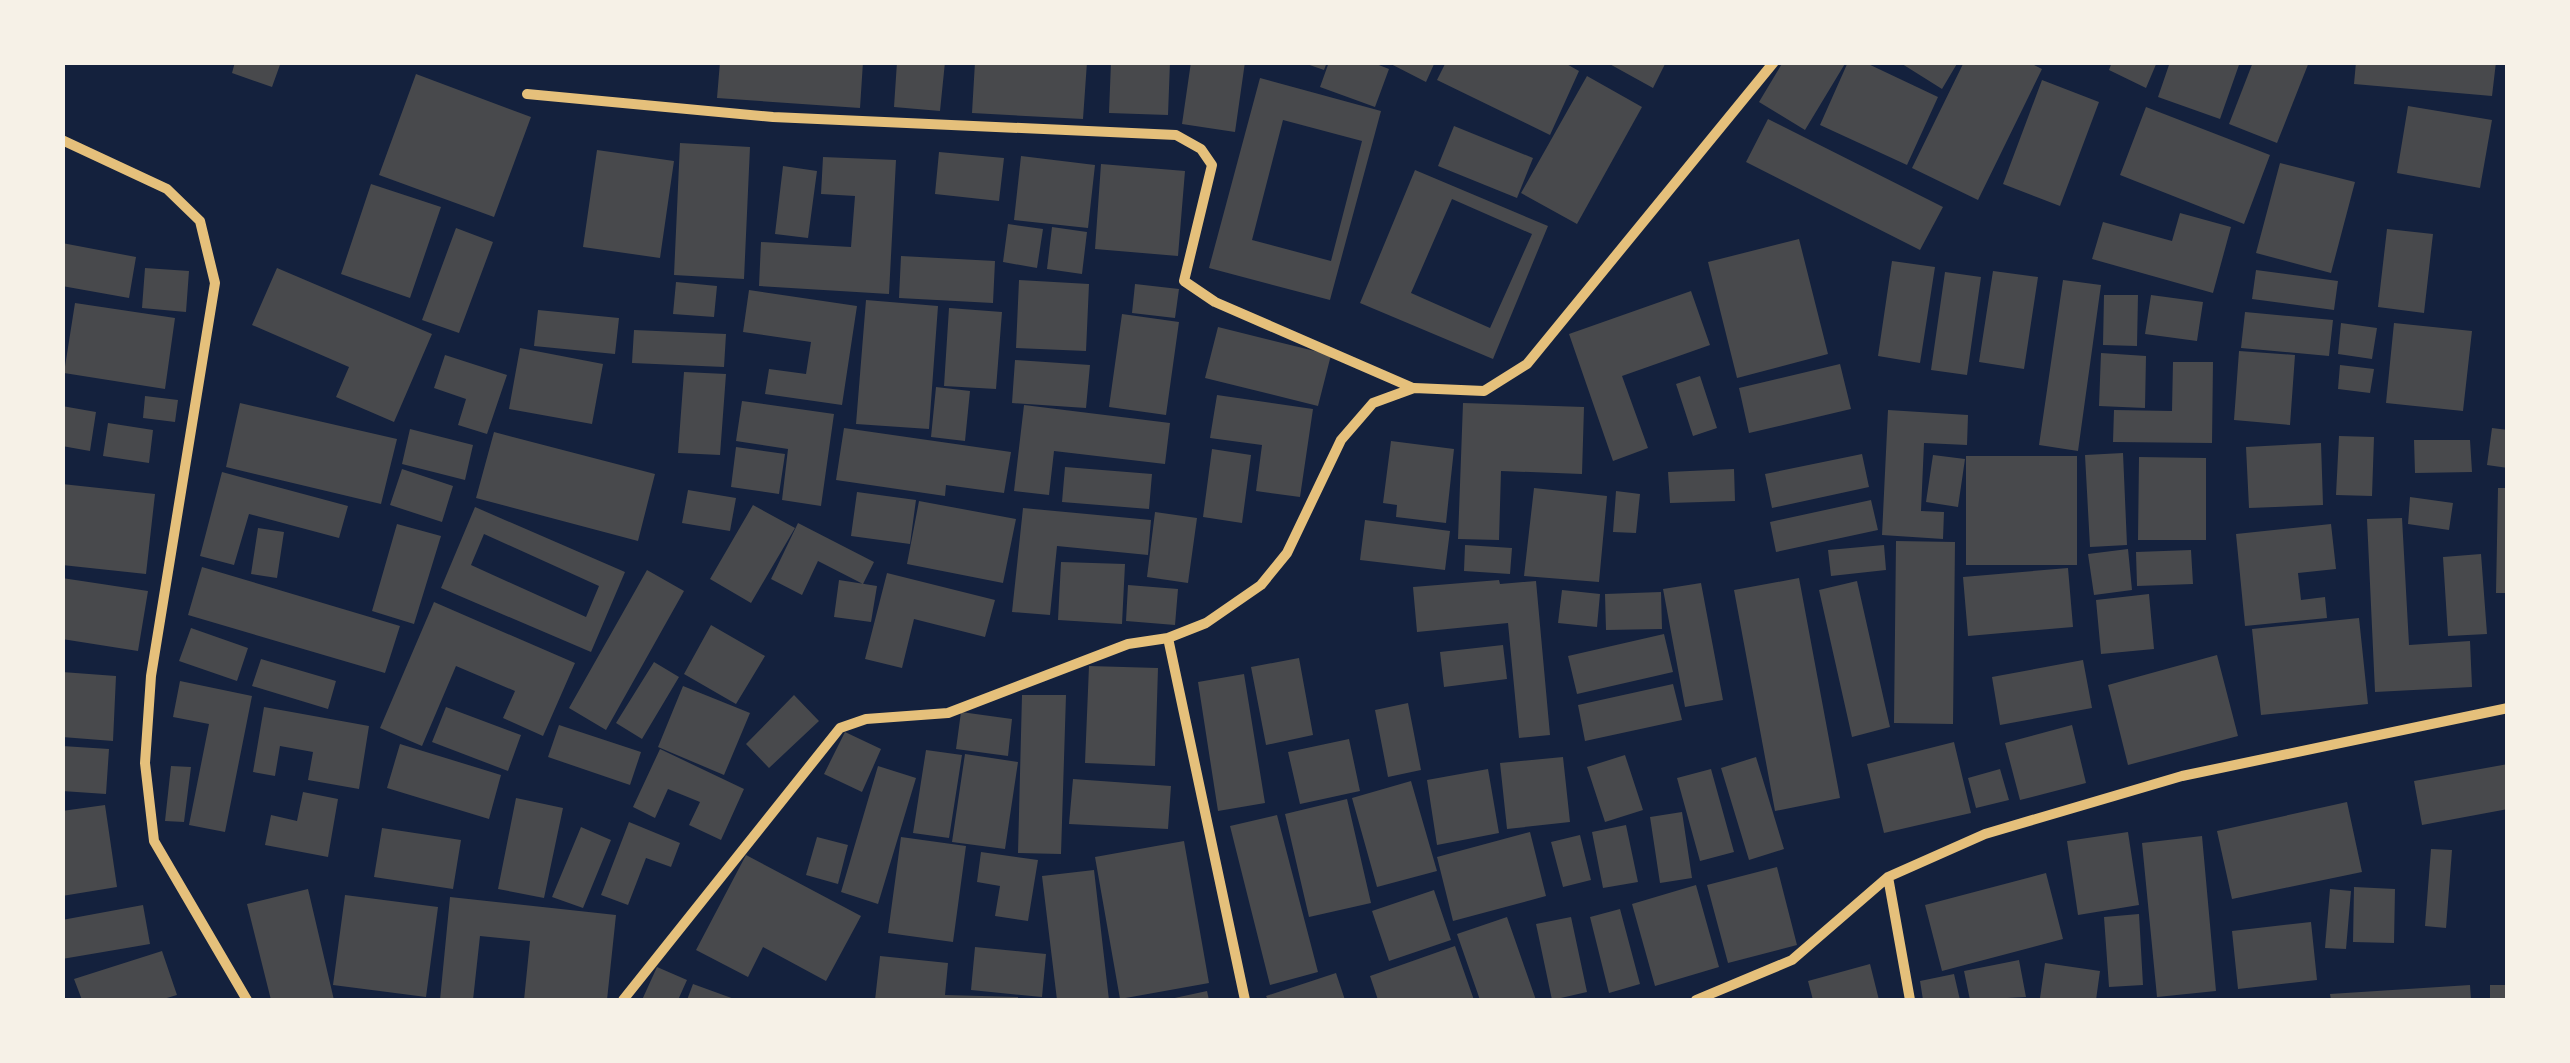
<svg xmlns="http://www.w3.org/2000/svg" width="2570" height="1063" font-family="'DejaVu Sans',sans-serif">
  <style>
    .building { fill: #48494c; fill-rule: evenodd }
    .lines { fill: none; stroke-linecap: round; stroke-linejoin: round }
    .minor { stroke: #e5c07b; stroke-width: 10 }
  </style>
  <rect width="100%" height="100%" fill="#14213d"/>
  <path class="building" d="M235,62H281L272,87L232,73Z
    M720,62H863L860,108L717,98Z
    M897,62H945L940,111L894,107Z
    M975,62H1087L1083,119L972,113Z
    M1111,62H1170L1168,115L1109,113Z
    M1191,62H1245L1235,132L1182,124Z
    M1301,62H1327L1324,70Z
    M1329,62H1371L1389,69L1375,107L1320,87Z
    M1387,62H1435L1426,82Z
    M1446,62H1563L1579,71L1550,135L1437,80Z
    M1606,62H1666L1653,88Z
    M1783,62H1846L1805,130L1759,102Z
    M1848,62H1864L1938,97L1907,165L1820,125Z
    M1899,62H1958L1942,89Z
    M1964,62H2028L2042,69L1978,200L1912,168Z
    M2112,62H2157L2146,88L2109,70Z
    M2170,62H2240L2220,119L2158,97Z
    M2253,62H2309L2277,143L2229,124Z
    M2356,62H2496L2492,96L2354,84Z
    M416,74L531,117L494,217L379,175Z
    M1587,76L1642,107L1577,224L1521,193Z
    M1260,78L1381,111L1330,300L1209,268ZM1283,120L1362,141L1331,261L1252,240Z
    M2042,80L2099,102L2060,206L2003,184Z
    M2408,106L2492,120L2480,188L2397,173Z
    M2146,107L2270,155L2244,224L2120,175Z
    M1768,119L1943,207L1920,250L1746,162Z
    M1454,126L1533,158L1517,198L1438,166Z
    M680,143L750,147L744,279L674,275Z
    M597,150L674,161L660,258L583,247Z
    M939,152L1004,158L999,201L935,194Z
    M1021,156L1095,165L1088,228L1014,220Z
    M823,157L896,160L889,294L759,286L761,242L851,247L855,196L821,194Z
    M2280,163L2355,182L2331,273L2256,253Z
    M1101,164L1185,171L1178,256L1095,249Z
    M783,166L817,171L808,238L775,234Z
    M1415,170L1548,226L1493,359L1360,303ZM1452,199L1532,234L1490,328L1411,293Z
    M371,184L441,207L410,298L341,274Z
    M2180,213L2231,227L2213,293L2092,259L2103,222L2172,241Z
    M1008,224L1043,229L1037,268L1003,262Z
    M1052,227L1087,232L1082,274L1047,269Z
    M456,228L493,242L459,333L422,320Z
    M2387,229L2433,234L2424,313L2378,307Z
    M1799,239L1828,354L1737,378L1708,262Z
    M62,243L136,257L129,298L62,286Z
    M901,256L995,261L993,303L899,298Z
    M1892,261L1935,267L1920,363L1878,356Z
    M145,268L189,271L186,312L142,308Z
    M277,268L432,334L394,422L336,397L349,367L252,325Z
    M2256,270L2338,281L2334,310L2252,299Z
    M1993,271L2038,277L2024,369L1979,362Z
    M1945,272L1981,277L1967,375L1931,370Z
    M1019,280L1089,284L1086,351L1016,348Z
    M2063,280L2101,285L2078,451L2039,445Z
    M676,282L717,286L714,317L673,314Z
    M1135,284L1179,289L1175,318L1132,313Z
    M749,290L857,306L842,405L765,394L769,369L806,374L811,342L743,332Z
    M1691,291L1710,345L1622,376L1648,448L1613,461L1569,334Z
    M2104,295H2138L2137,346L2103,345Z
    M2151,295L2203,302L2197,341L2145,334Z
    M866,300L938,306L929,429L856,424Z
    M75,303L175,318L165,389L64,373Z
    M949,308L1002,312L996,389L944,386Z
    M538,310L619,318L615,354L534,346Z
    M2245,312L2333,320L2329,356L2241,348Z
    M1122,314L1179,322L1166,415L1109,407Z
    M2341,323L2377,328L2372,359L2338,354Z
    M2394,323L2472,331L2463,411L2386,403Z
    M1218,327L1331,355L1318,406L1205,378Z
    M634,330L726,334L724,367L632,363Z
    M520,348L603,364L592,424L509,409Z
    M2239,351L2295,355L2290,425L2234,420Z
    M2101,353L2146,356L2145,408L2099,406Z
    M445,355L507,375L487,434L458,425L466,399L434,388Z
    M1015,360L1090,365L1086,408L1012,403Z
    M2173,362H2213L2212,443L2113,442L2114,410L2172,411Z
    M1840,364L1851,409L1749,433L1739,388Z
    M2340,365L2374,369L2370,393L2338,389Z
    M684,372L726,374L720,455L678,453Z
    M1700,376L1717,428L1693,436L1676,384Z
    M936,387L970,391L965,441L931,437Z
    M1217,395L1313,409L1300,497L1256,491L1262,445L1210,438Z
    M145,396L178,400L175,422L143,418Z
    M742,401L834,414L821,506L782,500L788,449L736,441Z
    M240,403L397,439L381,504L226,467Z
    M1463,403L1584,407L1582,474L1501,471L1499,540L1458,539Z
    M1024,405L1170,423L1165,464L1054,451L1049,495L1014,491Z
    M62,406L96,412L90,451L62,446Z
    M1888,410L1968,415L1967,445L1924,443L1921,511L1944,512L1943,539L1882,535Z
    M108,423L153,430L149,463L103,456Z
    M844,428L1011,452L1004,493L946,485L945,496L836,480Z
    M2492,428L2508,430V468L2487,465Z
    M410,429L473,445L465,480L402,464Z
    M494,432L655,474L638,541L476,498Z
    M2339,436L2374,437L2372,496L2336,495Z
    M2414,440H2470L2472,472L2415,473Z
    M1391,441L1454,449L1446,523L1396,517L1397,505L1383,503Z
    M2321,443L2323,505L2249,508L2246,447Z
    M736,447L785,454L779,494L731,487Z
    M1212,449L1251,455L1242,523L1203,517Z
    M2123,453L2127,545L2090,547L2085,455Z
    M1862,454L1869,487L1772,508L1765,474Z
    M1933,455L1965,459L1958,507L1926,502Z
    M1966,456H2077V565H1966Z
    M2139,457L2206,458V540H2138Z
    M1065,467L1152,474L1149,509L1062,502Z
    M402,469L453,486L442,522L390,505Z
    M1734,469L1735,501L1670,503L1668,472Z
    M222,472L348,506L339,538L249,514L234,565L200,556Z
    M62,484L155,494L146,574L62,565Z
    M1534,488L1607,496L1599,582L1524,576Z
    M2498,488H2508V593H2496Z
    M688,490L736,498L730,531L682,523Z
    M1616,491L1640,494L1636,533L1613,532Z
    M857,492L916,500L910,544L851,536Z
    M2410,497L2453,503L2449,530L2408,524Z
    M1871,500L1878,530L1776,552L1770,522Z
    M919,501L1016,519L1003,583L907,564Z
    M753,505L795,528L751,603L710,579Z
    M475,507L625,572L591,652L441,588ZM484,534L599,586L586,617L471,565Z
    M1023,508L1151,520L1148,555L1057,546L1050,615L1012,612Z
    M1155,512L1197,518L1188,583L1147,577Z
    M2402,518L2409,645L2470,641L2472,687L2375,692L2367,519Z
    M1365,520L1450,531L1445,570L1360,560Z
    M798,523L874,562L863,584L818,561L802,595L771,579Z
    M397,524L441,536L414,624L372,611Z
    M2331,524L2336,569L2298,573L2301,600L2325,597L2327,618L2245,626L2236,534Z
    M258,528L284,532L277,578L251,574Z
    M1896,541L1955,542L1953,724L1894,723Z
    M1465,545L1512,548L1510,574L1464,571Z
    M1884,545L1886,570L1831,576L1828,550Z
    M2128,549L2132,590L2094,595L2088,554Z
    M2191,550L2193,584L2137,586L2136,552Z
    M2481,554L2487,634L2448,636L2443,557Z
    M1061,562L1125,564L1122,624L1058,620Z
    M202,567L400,626L385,673L188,615Z
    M2068,568L2073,627L1968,636L1963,577Z
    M647,570L684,591L606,730L569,708Z
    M887,573L995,600L985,637L914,619L902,668L865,659Z
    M62,578L148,591L138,651L62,639Z
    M1799,578L1840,798L1775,811L1734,590Z
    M839,580L877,586L871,622L834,617Z
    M1499,580L1500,584L1536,581L1550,735L1519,738L1508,623L1417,632L1413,587Z
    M1857,581L1890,727L1852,737L1819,590Z
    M1701,583L1723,700L1685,707L1663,589Z
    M1128,585L1178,589L1175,625L1126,621Z
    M1562,590L1600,594L1597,627L1558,623Z
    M1661,592L1662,629L1606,630L1605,594Z
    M2149,594L2154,649L2101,654L2096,600Z
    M434,602L575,663L543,736L503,718L515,691L456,666L422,746L380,728Z
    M2359,618L2368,704L2261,715L2252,629Z
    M711,625L765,656L736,704L684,674Z
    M191,628L248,648L237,681L179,661Z
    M1664,634L1673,672L1577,694L1568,656Z
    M1503,645L1507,679L1444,687L1440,652Z
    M2217,655L2238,736L2128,765L2108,685Z
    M1299,658L1313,735L1266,745L1251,667Z
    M261,659L336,681L328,709L252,686Z
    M2083,660L2092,708L2000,725L1992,677Z
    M654,662L679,677L642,739L616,723Z
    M1089,666L1158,668L1155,766L1085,763Z
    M62,672L116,676L113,741L62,737Z
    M1244,674L1265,803L1218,811L1198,682Z
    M180,681L252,696L225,832L189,825L209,724L173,717Z
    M1673,684L1682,720L1585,741L1578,705Z
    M683,686L750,713L724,775L658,747Z
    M794,695L819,721L769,768L746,744Z
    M1022,695H1066L1061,854L1018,853Z
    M1408,703L1421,770L1388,777L1375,710Z
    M264,707L369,726L359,789L308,780L313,752L280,746L275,776L253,772Z
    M446,707L521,735L508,771L432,742Z
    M961,712L1012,719L1008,756L956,749Z
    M559,725L641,752L630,785L548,757Z
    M2072,725L2086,783L2020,800L2005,743Z
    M845,732L881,749L862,792L824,774Z
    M1349,739L1360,791L1300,804L1288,752Z
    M1954,742L1971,813L1884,833L1867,764Z
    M400,744L501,775L489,819L387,788Z
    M62,746L109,749L106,794L62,791Z
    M660,749L744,789L721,840L689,825L700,802L668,789L655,818L633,807Z
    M926,750L962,755L949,838L913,833Z
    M965,754L1018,762L1005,849L952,842Z
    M1625,755L1643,810L1605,822L1587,767Z
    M1563,757L1570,822L1507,829L1500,763Z
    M1756,757L1784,849L1749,860L1721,768Z
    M2508,764V809L2422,825L2414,781Z
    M171,766L191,767L184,822L165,821Z
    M878,766L916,778L878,904L841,892Z
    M1488,769L1499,833L1437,845L1427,780Z
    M1711,769L1734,852L1700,861L1677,778Z
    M2000,769L2009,800L1976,808L1968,778Z
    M1073,779L1171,786L1168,829L1069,824Z
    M1411,781L1437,871L1377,887L1352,798Z
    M303,792L338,799L328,857L265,845L271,815L297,821Z
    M516,798L563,808L544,898L498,889Z
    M1347,799L1371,903L1309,917L1285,814Z
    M2347,802L2362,872L2232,899L2217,831Z
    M105,805L117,887L62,896V811Z
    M1682,812L1692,878L1660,883L1650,817Z
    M1277,815L1318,972L1270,985L1230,826Z
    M629,822L680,843L671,867L646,858L628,905L601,895Z
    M1626,825L1638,882L1603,888L1592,832Z
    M581,827L611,840L583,908L552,897Z
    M382,828L461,840L453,889L374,877Z
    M1530,832L1546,896L1453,921L1437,857Z
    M2128,832L2139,905L2078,915L2067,841Z
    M1580,835L1591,880L1563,887L1551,842Z
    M2202,836L2216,991L2157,997L2142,843Z
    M817,837L848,845L838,884L806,875Z
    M901,837L966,846L953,942L888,933Z
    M1184,841L1209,983L1120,999L1095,857Z
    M2431,849L2452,850L2446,928L2425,926Z
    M981,852L1038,860L1028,921L995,916L1000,886L977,882Z
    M746,855L861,916L826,981L763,947L748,977L696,950Z
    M1777,867L1797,945L1728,963L1707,885Z
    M1094,870L1109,1000H1057L1042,876Z
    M2046,873L2063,939L1942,971L1925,905Z
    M1696,885L1719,967L1655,986L1632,904Z
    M2354,887L2395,889L2394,943L2353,942Z
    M308,889L334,1000H271L247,904Z
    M2330,889L2351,891L2346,949L2325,948Z
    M1434,890L1451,940L1389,961L1372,911Z
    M345,895L438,907L426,997L333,985Z
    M450,897L616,915L607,1000H524L530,941L480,936L473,1000H440Z
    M143,905L150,944L62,959V920Z
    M1620,909L1640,984L1609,993L1590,917Z
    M2139,914L2143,985L2109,987L2104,917Z
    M1507,917L1536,1000H1480L1457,934Z
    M1571,917L1587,992L1552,1000L1536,924Z
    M2311,922L2317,980L2238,989L2232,931Z
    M1455,946L1474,1000H1378L1370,976Z
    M975,947L1046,954L1042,997L971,990Z
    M162,951L177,995L160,1000H82L74,979Z
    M880,956L948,963L945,995L1018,997V1000H875Z
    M2019,960L2026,997L1970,1000L1964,971Z
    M2045,963L2100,971L2096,1000L2040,998Z
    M1870,964L1879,1000H1813L1808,981Z
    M657,967L687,980L678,1000H642Z
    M1336,973L1345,1000H1268L1266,996Z
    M1954,974L1960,1000H1923L1920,981Z
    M693,984L737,1000H687Z
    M2470,985L2471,1000H2331L2330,994Z
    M2490,985H2508V1000H2490Z
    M1207,991L1209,1000H1170V999Z"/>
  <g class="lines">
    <path class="minor" d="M527,94L773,117L1176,135L1201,149L1212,165L1184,281L1215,302L1413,388
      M62,140L167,189L200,221L215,283L151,676L145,763L154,841L247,1000
      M1168,638L1245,1000
      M1888,877L1910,1000
      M623,1000L840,728L866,719L948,713L1128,644L1168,638L1206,623L1261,585L1287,553L1341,440L1373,403L1414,388L1484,391L1527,364L1774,62
      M1696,1000L1792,960L1888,877L1985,834L2182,776L2508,708"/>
  </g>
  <rect width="2570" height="1063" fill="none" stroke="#f6f1e7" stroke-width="130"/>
</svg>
